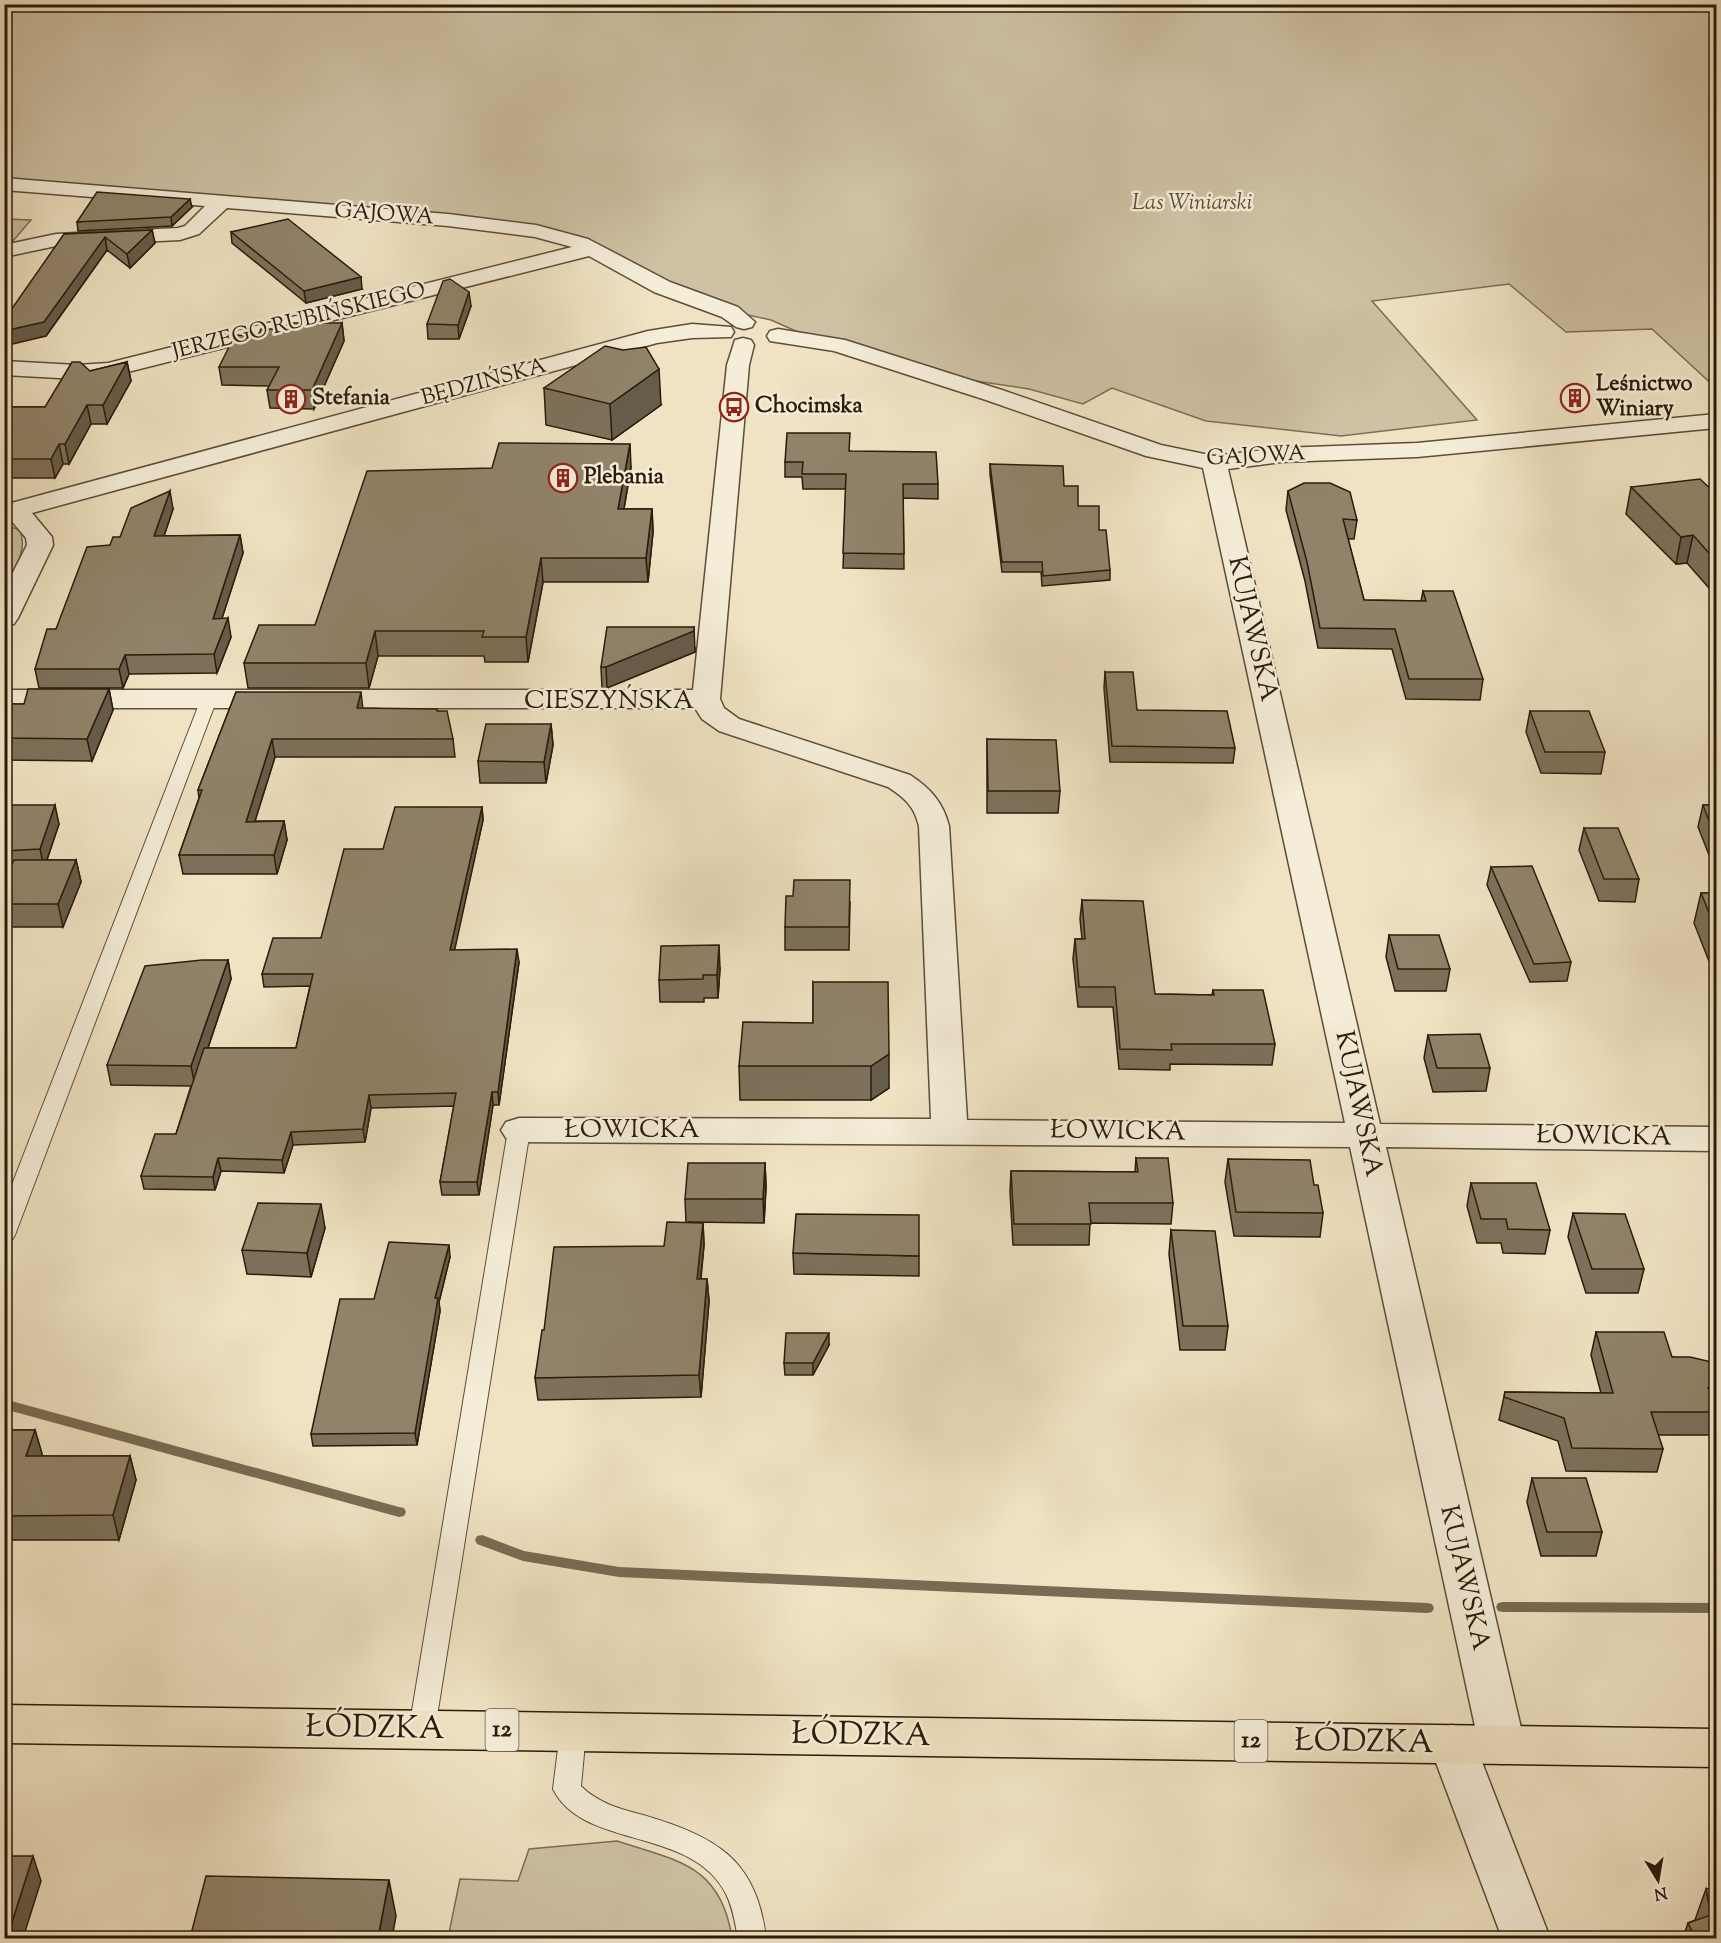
<svg xmlns="http://www.w3.org/2000/svg" width="1721" height="1943" font-family="'Sorts Mill Goudy',serif">
  <style>
    .green { fill: #cec1a4; stroke: #7c6e57; stroke-width: 1.5 }
    .lines { fill: none; stroke-linecap: round; stroke-linejoin: round }
    .stream { fill: #796b53; fill-rule: evenodd }
    .service-casing { stroke: #5c4e38; stroke-width: 2 }
    .minor-casing { stroke: #5c4e38; stroke-width: 3 }
    .primary-casing { stroke: #2a1c0a; stroke-width: 3 }
    .service { fill: #f5edd8; fill-rule: evenodd }
    .minor { fill: #f5edd8; fill-rule: evenodd }
    .primary { fill: #f0e3c3; fill-rule: evenodd }
    .wall { fill: #7d715b; stroke: #2a1c0a; stroke-width: 1.5 }
    .shaded-wall { fill: #665c4a; stroke: #2a1c0a; stroke-width: 1.5 }
    .building { fill: #91836a; stroke: #2a1c0a; stroke-width: 1.5 }
    .labels { text-anchor: middle; dominant-baseline: central; stroke-width: 5; stroke-linejoin: round; paint-order: stroke }
    .far-park-label { font-size: 22px; font-style: italic; fill: #5b4e38; stroke: #f5edd8 }
    .far-street-label { font-size: 22px; fill: #2a1c0a; stroke: #f5edd8 }
    .far-poi-label { font-size: 22px; font-weight: bold; fill: #2a1c0a; stroke: #f5edd8; text-anchor: start }
    .shield { fill: #f5edd8; stroke: #675b48; stroke-width: 1.5 }
    .shield-label { font-size: 24px; font-weight: bold; fill: #2a1c0a }
    .street-label { font-size: 26px; fill: #2a1c0a; stroke: #f5edd8 }
    .near-street-label { font-size: 32px; fill: #2a1c0a; stroke: #f5edd8 }
  </style>
  <rect width="100%" height="100%" fill="#f0e3c3"/>
  <filter id="stains"><feTurbulence type="fractalNoise" baseFrequency=".00333" numOctaves="4"/><feColorMatrix values="0 0 0 0 .2 0 0 0 0 .09 0 0 0 0 .02 0 0 0 .5 -.17"/></filter>
  <radialGradient id="worn" r=".72"><stop offset=".6" stop-color="#630" stop-opacity="0"/><stop offset="1" stop-color="#630" stop-opacity=".3"/></radialGradient>
  <path class="green" d="M4,5H1716V388L1652,329L1566,332L1509,284L1372,301L1477,420L1341,436L1206,421L1112,388L1083,404L1029,389L969,380L836,339L798,332L771,320L748,315L662,279L594,242L575,235L518,224L5,180Z
    M5,219L31,220L12,242L5,243Z
    M5,525L20,530C28,551 14,568 5,587Z
    M617,1841C678,1861 721,1865 732,1938H448L460,1879L518,1881L529,1849Z"/>
  <g class="lines">
    <path class="stream" d="M4,1399L399,1507L404,1508L406,1512L404,1516L399,1517L4,1409Z
      M482,1535L524,1551L619,1567L1427,1603L1432,1604L1434,1608L1432,1612L1427,1613L619,1577L523,1561L477,1544L475,1540L477,1536Z
      M1503,1602L1716,1603V1613L1503,1612L1498,1611L1496,1607L1498,1603Z"/>
    <g class="service-casing">
      <path id="service" d="M209,694L217,699L15,1235L12,1240L4,1242V1205L201,699Z
        M519,1123L526,1125L530,1130L435,1729L432,1737L422,1740L412,1737L409,1729L508,1130L512,1125Z
        M573,1721L583,1724L586,1732L581,1786C598,1803 620,1809 643,1815C714,1836 757,1858 766,1938H738C735,1923 733,1908 726,1894C692,1826 583,1850 553,1789L560,1732L563,1724Z"/>
    </g>
    <g class="minor-casing">
      <path id="minor" d="M4,178L448,214L536,225L588,239L670,282L738,307L755,322L752,327L744,329L736,327L722,317L654,292L589,256L108,377L77,379L4,375V361L77,365L108,363L572,247L535,237L448,226L227,208L199,234L180,240L56,246L4,257V245L56,234L178,228L185,226L205,206L4,190Z
        M692,324L731,327L734,332L731,337L692,338L657,343L32,513L52,537L53,545L18,618L14,624L4,626V590L27,545L26,538L10,519L4,520V505L648,331Z
        M778,329L845,340L1002,390L1161,445L1214,456L1281,448L1417,443L1716,414V428L1417,457L1281,462L1228,469L1380,1124L1716,1127V1151L1386,1147L1525,1745L1518,1759L1502,1764L1486,1759L1479,1745L1350,1147L519,1142L506,1138L501,1130L506,1122L519,1118L931,1119L919,826C914,806 905,798 888,787L719,731L702,719L695,708H4V690H693L727,365L735,340L743,338L751,340L754,345L749,365L720,699L724,708L739,719L910,775C930,788 943,802 949,826L967,1120L1345,1123L1203,468L1146,456L986,400L834,351L770,341L767,336L770,331Z
        M1452,1725L1468,1730L1475,1744L1550,1938H1502L1429,1744L1436,1730Z"/>
    </g>
    <g class="primary-casing">
      <path id="primary" d="M4,1705L1716,1729V1767L4,1743Z"/>
    </g>
    <use href="#service" class="service"/>
    <use href="#minor" class="minor"/>
    <use href="#primary" class="primary"/>
  </g>
  <path class="wall" d="M192,207L172,226L78,231L77,222Z
    M152,230L155,243L130,268L107,250L46,336L64,234Z
    M231,232L362,289L306,303L232,243Z
    M471,306L459,339H428L427,324Z
    M342,323L344,341L314,409L270,408L267,390L270,386L222,385L219,367L258,336L285,329Z
    M127,362L131,381L107,424H91L69,464H63L55,478H4V407H45L90,371Z
    M544,388L661,405L612,440L546,425Z
    M850,451L938,484V499L903,498L904,569L843,568L846,489H803L802,477H785V462Z
    M990,464L1064,486L1078,506L1110,570V580L1042,586L1041,572H1002L990,474Z
    M631,467L624,509H652L653,532L648,582H543L528,662H485L484,656H378L369,688H248L244,663L315,625Z
    M1631,487L1716,494V596L1687,563L1676,564L1626,514Z
    M1288,491L1357,520L1354,539H1348L1364,600L1421,601L1423,591L1483,679L1480,700L1406,699L1392,649L1318,648L1305,581L1286,510Z
    M173,509L164,536L240,535L243,553L222,618L231,637L217,673L129,674L123,688H39L35,669L56,629L110,545L120,537Z
    M695,648V652L607,688H602L601,667Z
    M1105,672L1137,710L1235,748L1233,763L1110,762L1104,688Z
    M109,689L113,710L92,761L4,760V704H24Z
    M236,692L363,708L438,711L453,739L455,757H275L255,821H284L287,840L277,874H183L179,855L199,798L198,790Z
    M1530,711L1605,752L1601,774L1541,773L1526,732Z
    M551,724L553,745L546,783H480L478,761Z
    M987,739L1060,791L1058,813H987Z
    M4,805L59,824L47,860H76L81,882L63,927H4V881L10,870H6L4,863Z
    M1703,805H1716V865H1713L1698,827Z
    M482,807L483,820L454,950L519,962L499,1105H493L479,1195H442L440,1182L454,1106L371,1108L365,1142L293,1145L284,1173L221,1171L215,1190L144,1189L141,1176L176,1134L191,1086L111,1085L107,1065L228,960L231,979L208,1048H296L310,986L264,987L262,974L321,938L383,849Z
    M1584,828L1639,879L1635,902L1599,901L1579,850Z
    M1491,867L1571,962L1567,981L1530,982L1487,885Z
    M1701,893H1716V979L1694,923Z
    M1082,900L1155,994L1212,995L1213,990L1275,1044L1272,1065L1170,1064V1070L1119,1069L1113,1007H1078L1073,959L1075,939H1082L1080,919Z
    M850,902L849,950H785V927Z
    M1389,935L1450,969L1446,991H1395L1386,957Z
    M720,968L718,998H704V1002H660L659,980Z
    M813,982L889,1088L871,1100H740L739,1066L813,1023Z
    M1428,1035L1490,1068L1486,1091L1433,1092L1424,1058Z
    M1136,1158L1173,1203L1171,1224L1090,1223L1089,1245H1013L1010,1192L1011,1171L1135,1172Z
    M1228,1159L1314,1185L1323,1213L1320,1237L1234,1236L1225,1182Z
    M765,1163L766,1187L764,1223L688,1222L703,1223L704,1245L701,1279H707L709,1301L701,1397L538,1400L535,1378L544,1330L664,1246L686,1222L685,1199Z
    M1471,1183L1550,1230L1545,1254L1503,1253L1501,1243H1477L1467,1206Z
    M1573,1213L1644,1269L1638,1293H1586L1568,1237Z
    M325,1228L311,1277L247,1274L242,1250Z
    M1171,1230L1228,1326L1225,1350H1180L1169,1254Z
    M793,1253L919,1256V1276L794,1274Z
    M450,1257L439,1302L440,1311L417,1445L313,1446L311,1434L374,1299Z
    M1596,1332L1672,1357L1716,1363V1435H1658L1663,1449L1657,1472L1566,1471L1558,1441L1499,1420L1505,1392L1601,1393L1591,1355Z
    M829,1345L813,1375H785L784,1363Z
    M4,1430H35L42,1454L41,1456H130L136,1480L119,1540H4Z
    M1532,1478L1602,1532L1596,1556H1541L1527,1502Z
    M1706,1889L1716,1938H1683L1688,1923L1695,1920Z"/>
  <path class="shaded-wall" d="M190,199L192,207L172,226L171,217Z
    M152,230L155,243L130,268L127,254Z
    M105,237L107,250L46,336L4,346V331Z
    M361,277L362,289L306,303L304,291Z
    M469,292L471,306L459,339L458,325Z
    M342,323L344,341L314,409L312,390Z
    M127,362L131,381L107,424L103,405Z
    M659,369L661,405L612,440L610,404Z
    M87,405L91,424L69,464L65,444Z
    M59,444L63,464L55,478L51,459Z
    M630,444L631,467L620,532L618,509Z
    M170,491L173,509L158,554L154,536Z
    M652,509L653,532L648,582L646,558Z
    M240,535L243,553L216,637L213,619Z
    M1693,535L1687,563L1676,564L1681,537Z
    M541,558L543,582L528,662L526,637Z
    M228,618L231,637L217,673L214,654Z
    M694,627L695,652L607,688L606,667Z
    M375,631L378,656L369,688L366,663Z
    M125,655L129,674L123,688L119,669Z
    M109,689L113,710L92,761L87,739Z
    M361,692L363,710L357,708Z
    M551,724L553,745L546,783L544,762Z
    M272,739L275,757L249,840L246,822Z
    M55,805L59,824L44,868L40,849Z
    M482,807L483,820L452,962L450,950Z
    M284,821L287,840L277,874L274,855Z
    M76,860L81,882L63,927L58,904Z
    M719,945L720,968L718,998L717,975Z
    M517,949L519,962L499,1105L498,1092Z
    M228,960L231,979L195,1086L191,1066Z
    M889,1054V1088L871,1100V1066Z
    M492,1092L493,1105L479,1195L477,1182Z
    M369,1095L371,1108L365,1142L363,1129Z
    M291,1132L293,1145L284,1173L282,1160Z
    M218,1158L221,1171L215,1190L213,1177Z
    M765,1163L766,1187L764,1223L763,1199Z
    M321,1204L325,1228L311,1277L307,1253Z
    M703,1223L704,1245L698,1301L697,1279Z
    M449,1245L450,1257L439,1302L440,1311L417,1445L415,1433L435,1298Z
    M707,1279L709,1301L701,1397L699,1375Z
    M829,1333V1345L813,1375V1363Z
    M1716,1379V1395L1708,1388Z
    M35,1430L42,1454L33,1481L26,1456Z
    M130,1456L136,1480L119,1540L113,1515Z
    M33,1856L41,1881L23,1938H7Z
    M389,1880L396,1916L392,1938H378Z"/>
  <path class="building" d="M97,192L190,199L171,217L77,222Z
    M288,219L361,277L304,291L231,232Z
    M152,230L127,254L105,237L44,322L4,331V320L64,234Z
    M450,279L469,292L458,325L427,324L443,281Z
    M288,323H342L312,390H267L279,367H219L235,335L258,336L261,329H285Z
    M605,346L623,350L646,347L659,369L610,404L544,388Z
    M72,362H80L90,371L127,362L103,405H87L65,444H59L51,459H4V407H45Z
    M787,433H850L849,451L936,452L938,484H903L904,554L843,553L846,474H802L803,462H785Z
    M499,443L630,444L618,509H652L646,558H541L526,637H482L484,631H375L366,663H244L259,625H315L367,471L492,468Z
    M990,464L1063,466L1064,486H1078V506H1099V530H1106L1110,570L1043,576L1042,562H1002Z
    M1700,479L1716,494V561L1693,535L1681,537L1631,487Z
    M1304,483H1330L1350,492L1357,520L1343,519L1364,600L1426,601L1423,591H1453L1483,679H1409L1395,629L1320,628L1307,562L1288,491Z
    M170,491L154,536L240,535L213,619L228,618L214,654L125,655L119,669H35L47,629H56L87,547L110,545L113,537H120L131,508Z
    M607,627H694V631L606,667H601Z
    M1105,672H1133L1137,710L1227,711L1235,748L1112,746Z
    M28,689H109L87,739L4,738V704H24Z
    M236,692H361L357,708L437,709V711H447L453,739H272L246,822L284,821L274,855H179L202,790H198Z
    M1530,711H1589L1605,752H1545Z
    M486,724H551L544,762L478,761Z
    M987,739L1056,740L1060,791H988Z
    M4,805H55L40,849L4,851V842L8,833H4Z
    M1703,805H1716V839Z
    M395,807H482L450,950L517,949L498,1092H492L477,1182H440L456,1093L369,1095L363,1129L291,1132L282,1160L218,1158L213,1177L141,1176L155,1134H176L204,1048H296L313,974H262L273,938H321L344,849H383Z
    M1584,828H1618L1639,879H1604Z
    M14,860H76L58,904H4V881Z
    M1532,866L1571,962L1534,964L1491,867Z
    M794,880H850L849,927H785L786,896H793Z
    M1701,893H1716V930Z
    M1082,900L1143,901L1155,994L1214,995L1213,990H1263L1275,1044H1171L1172,1050L1120,1049L1115,987H1079L1075,939H1085Z
    M1389,935H1439L1450,969H1398Z
    M719,945L717,975H703V979L659,980L661,946Z
    M202,960H228L191,1066L107,1065L145,966Z
    M813,982H888L889,1054L871,1066H739L743,1022L813,1023Z
    M1480,1034L1490,1068H1437L1428,1035Z
    M1136,1158H1168L1173,1203H1089L1091,1224H1014L1011,1171L1138,1172Z
    M1228,1159L1310,1160L1314,1185H1318L1323,1213L1236,1212Z
    M688,1163H765L763,1199H685Z
    M1471,1183H1536L1550,1230L1508,1229L1506,1219H1481Z
    M258,1203L321,1204L307,1253L242,1250Z
    M1573,1213L1625,1214L1644,1269H1592Z
    M796,1214L919,1215V1256L793,1253Z
    M667,1222L703,1223L697,1279H707L699,1375L535,1378L542,1330H544L554,1247L664,1246Z
    M1171,1230L1215,1231L1228,1326H1183Z
    M389,1242L449,1245L435,1298H438L415,1433L311,1434L340,1299H374Z
    M1596,1332H1664L1672,1357H1690L1716,1363V1379L1708,1388L1716,1391V1412H1651L1663,1449L1572,1448L1564,1418L1504,1397L1505,1392L1613,1393Z
    M786,1333H829L813,1363H784Z
    M4,1430H35L26,1456H130L113,1515L4,1516Z
    M1532,1478H1586L1602,1532H1547Z
    M4,1856H33L7,1938H4Z
    M206,1876L389,1880L378,1938H190Z
    M1716,1887V1938H1695L1688,1923L1711,1915L1706,1889Z"/>
  <defs>
    <g id="building-ring" transform="scale(1.5)"><circle r="9.5" fill="#f5edd8" stroke="#8f2418" stroke-width="1.5"/><path d="M-4-6H4V6H1V3H-1V6H-4ZM-2.5-4.3h1.7v1.8h-1.7ZM.8-4.3h1.7v1.8H.8ZM-2.5-1h1.7V.8h-1.7ZM.8-1h1.7V.8H.8Z" fill="#8f2418"/></g>
    <g id="bus-ring" transform="scale(1.5)"><circle r="9.5" fill="#f5edd8" stroke="#8f2418" stroke-width="1.5"/><path d="M-5-6H5V4H4V6H2V4H-2V6H-4V4H-5ZM-3.5-4V0h7V-4ZM-3.5 1.2v1.5H-2V1.2ZM2 1.2v1.5H3.5V1.2Z" fill="#8f2418"/></g>
  </defs>
  <g fill-rule="evenodd">
    <use href="#building-ring" x="1575" y="398"/>
    <use href="#building-ring" x="291" y="399"/>
    <use href="#bus-ring" x="734" y="407"/>
    <use href="#building-ring" x="563" y="478"/>
  </g>
  <g class="labels">
    <g class="far-park-label">
      <text x="1192" y="204">Las Winiarski</text>
    </g>
    <g class="far-street-label">
      <text transform="translate(384 215) rotate(4)">GAJOWA</text>
      <text transform="translate(299 322) rotate(-14)">JERZEGO RUBIŃSKIEGO</text>
      <text transform="translate(484 383) rotate(-15)">BĘDZIŃSKA</text>
      <text transform="translate(1256 457) rotate(-3)">GAJOWA</text>
    </g>
    <g class="far-poi-label">
      <text x="1596" y="385">Leśnictwo<tspan x="1596" dy="25">Winiary</tspan></text>
      <text x="312" y="399">Stefania</text>
      <text x="755" y="407">Chocimska</text>
      <text x="584" y="478">Plebania</text>
    </g>
    <g class="shield">
      <rect x="485.5" y="1709" width="33" height="42" rx="4.5"/>
      <rect x="1234.5" y="1720" width="33" height="42" rx="4.5"/>
    </g>
    <g class="shield-label">
      <text x="502" y="1730">12</text>
      <text x="1251" y="1741">12</text>
    </g>
    <g class="street-label">
      <text transform="translate(1252 629) rotate(77)">KUJAWSKA</text>
      <text x="609" y="701">CIESZYŃSKA</text>
      <text transform="translate(1358 1104) rotate(78)">KUJAWSKA</text>
      <text x="632" y="1130">ŁOWICKA</text>
      <text transform="translate(1118 1132) rotate(1)">ŁOWICKA</text>
      <text transform="translate(1604 1137) rotate(1)">ŁOWICKA</text>
      <text transform="translate(1464 1578) rotate(77)">KUJAWSKA</text>
    </g>
    <g class="near-street-label">
      <text transform="translate(375 1729) rotate(1)">ŁÓDZKA</text>
      <text transform="translate(861 1736) rotate(1)">ŁÓDZKA</text>
      <text transform="translate(1364 1743) rotate(1)">ŁÓDZKA</text>
    </g>
  </g>
  <rect width="1721" height="1943" fill="none" stroke="#f0e3c3" stroke-width="24"/>
  <rect x="6" y="6" width="1709" height="1931" fill="none" stroke="#2a1c0a" stroke-width="3"/>
  <rect x="12" y="12" width="1697" height="1919" fill="none" stroke="#2a1c0a" stroke-width="1.5"/>
  <g transform="translate(1658 1880) rotate(169)" stroke="#f5edd8" stroke-width="4.5" paint-order="stroke">
  <path d="M0-4.5L10 22L0 15L-10 22Z" fill="#2a1c0a"/>
  <text y="-9" font-size="16" font-weight="bold" text-anchor="middle" fill="#2a1c0a">N</text>
  </g>
  <rect width="100%" height="100%" filter="url(#stains)"/>
  <rect width="100%" height="100%" fill="url(#worn)"/>
</svg>
